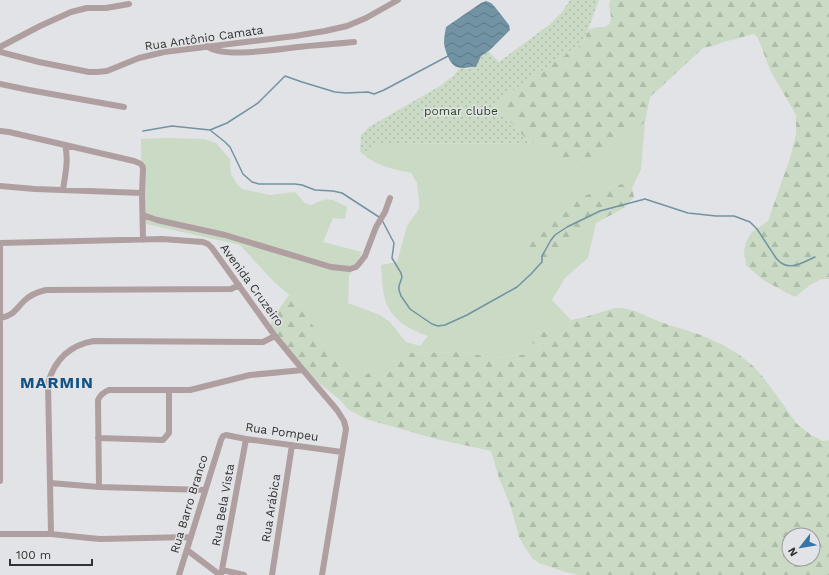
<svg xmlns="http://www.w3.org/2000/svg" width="829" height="575" font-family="'Work Sans',sans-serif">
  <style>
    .grass { fill: #cadac5 }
    .forest { fill: url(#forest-firs); fill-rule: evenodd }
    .garden { fill: url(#garden-dots) }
    .water { fill: url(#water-waves) }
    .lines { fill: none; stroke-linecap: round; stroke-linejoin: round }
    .stream { stroke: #7293a3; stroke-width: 1.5 }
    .street { stroke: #b09fa0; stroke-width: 6 }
    .labels { text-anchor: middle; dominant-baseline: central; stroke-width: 3; stroke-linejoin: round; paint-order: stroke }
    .street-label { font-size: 12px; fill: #313233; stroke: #e2e3e6 }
    .park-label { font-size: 12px; fill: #2b4921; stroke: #e2e3e6 }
    .district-label { font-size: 16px; font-weight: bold; letter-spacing: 1px; fill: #135282; stroke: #e2e3e6 }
  </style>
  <defs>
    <pattern id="forest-firs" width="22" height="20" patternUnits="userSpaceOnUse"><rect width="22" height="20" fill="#cadac5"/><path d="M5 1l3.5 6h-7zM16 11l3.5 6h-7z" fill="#aebcaa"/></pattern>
    <pattern id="garden-dots" width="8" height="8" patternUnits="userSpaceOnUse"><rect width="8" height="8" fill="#cadac5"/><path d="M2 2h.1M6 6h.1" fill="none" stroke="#aebcaa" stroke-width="1.8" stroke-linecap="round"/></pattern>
    <pattern id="water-waves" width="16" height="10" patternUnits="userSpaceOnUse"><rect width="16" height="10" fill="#7293a3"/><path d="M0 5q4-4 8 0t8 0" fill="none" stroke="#5e7985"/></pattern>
  </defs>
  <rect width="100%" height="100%" fill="#e2e3e6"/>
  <path class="grass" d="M645,122L641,169L632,188L622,184L570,200L555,257L572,235L578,240L596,223L588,258L565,278L552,300L571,320C564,331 547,331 535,333L532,343L542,347L539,351L529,354L494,358L463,352L411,353L365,375L340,355L318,334L307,316L293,298L275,283L240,245L142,223L141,139L168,138L204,139L216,143L230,159L231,174L237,184L242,189L270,195L295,192L305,203L311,205C329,197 330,198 347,207L345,219L333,218L323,242L362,252L349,276L348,303L380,315L390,322L406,342L420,346L428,336C410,330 390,319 385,299C382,290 382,275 381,265L397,262L407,226L419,209V201L417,183L411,173C394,169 378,167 364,155L373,152L374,144L530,143L536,142L558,161L585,160L623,138Z"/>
  <path class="forest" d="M610,0H829V279H822L810,285L795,297L763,280L746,265L744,251L746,242L752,232L768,221L790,158L796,134V115L770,70L758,38L754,34L749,35L740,38L723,42L716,45L703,48L650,97L645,122L623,138L603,150L585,160L572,163L558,161L536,142L530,143L493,104L583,43L589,29L600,27H605L608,25L610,23L611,17L609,5Z
    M622,184L632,188L634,197L624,208L596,223L578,240L572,236L555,257L549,261L532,253L529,244L570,200Z
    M289,295L293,298L307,316L318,334L340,355L365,375L411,353L463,352L494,358L529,354L539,351L542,347L532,343L529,340L535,333C547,331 564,331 571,320L585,317L615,308H622L635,311L660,322L701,335L723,345L738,354L751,364L762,376L775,393L797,424L811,435L823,441L829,440V575H578L562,571L539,563L533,559L526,549L519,537L511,507L499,478L491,451L436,439L366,419L349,410L340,400L310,376L270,328L272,319ZM789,535H813V559H789Z"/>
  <path class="garden" d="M570,0H599L583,43L493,104L530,143L374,144L373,152L364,155L360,151L361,135L369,127L440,86L453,76L460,68L468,69L472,67H476L481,56L488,51L499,62L549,25L562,12Z"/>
  <path class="water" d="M486,1L491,3L495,7L509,25L510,30L490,50L481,56L476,67C469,66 466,70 457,67C450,65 445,51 444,43C444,38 445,32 446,27L481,3Z"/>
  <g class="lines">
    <path class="stream" d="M210,130L225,142L230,147L243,174L252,182L259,184H295L302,185L315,190L333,191L342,193L379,217
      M143,131L172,126L210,130L227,123L258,103L285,76L302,82L335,92L346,93L368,92L374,94L384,90L450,55
      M382,220L394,243L392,258L401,273L402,277L399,286V290L401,296L410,309L432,324L438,326L445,325L467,315L517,287L531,274L540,264L542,262V256L551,240L555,235L567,227L600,211L645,199L688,213L716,216H734L750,222L757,229L776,258C788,273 801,263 815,257"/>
    <path class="street" d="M207,46C222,59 278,49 298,47C317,45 335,44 354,42
      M0,47L40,26L71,12L87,8H106L129,4
      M0,52L39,62L89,72H97L107,71L139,58L164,52L295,36L325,31L347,26L366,18L398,0
      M0,84L29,90L124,107
      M0,131L9,132L134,161C139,163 143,164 143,169L142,193L143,240
      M0,186L35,189L142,193
      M63,190C65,175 69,160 65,145
      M143,215L157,220L225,235L331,267L350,269L356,267L358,265L365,256L376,227L385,212L390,198
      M0,243L162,239L203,242L208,244L212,248L275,336L303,370L337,410L344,421L346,429L322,575
      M1,318C14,315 15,310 24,301C30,295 37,292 46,290L231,289L239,285
      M98,438L163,440L169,433V390
      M0,481V243
      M50,483L99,487L205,490
      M99,487L98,400C100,395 104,392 109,390H190L250,375L303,370
      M0,534H51L89,538L100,539L191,537
      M51,534L48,383C55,359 70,345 94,341L263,342L275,336
      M187,550L220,575
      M222,570L244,575
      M179,575L221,440L223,436L226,435L246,439L342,452
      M221,575L246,439
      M272,575L292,445"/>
  </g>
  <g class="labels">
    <g class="street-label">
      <text transform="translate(204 38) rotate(-8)">Rua Antônio Camata</text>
      <text transform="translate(252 285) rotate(54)">Avenida Cruzeiro</text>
      <text transform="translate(282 432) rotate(8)">Rua Pompeu</text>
      <text transform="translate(189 504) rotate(-73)">Rua Barro Branco</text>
      <text transform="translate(223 505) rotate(-80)">Rua Bela Vista</text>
      <text transform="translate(271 508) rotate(-81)">Rua Arábica</text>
    </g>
    <g class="park-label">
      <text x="461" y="111">pomar clube</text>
    </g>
    <g class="district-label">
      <text x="57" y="382">MARMIN</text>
    </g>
  </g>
  <g transform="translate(801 547) rotate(239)"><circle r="19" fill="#e2e3e6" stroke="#9b9c9e"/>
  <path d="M0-3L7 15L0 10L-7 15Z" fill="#3375ab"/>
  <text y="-6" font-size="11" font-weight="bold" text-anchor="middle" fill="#313233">N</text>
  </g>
  <path d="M10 559v6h82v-6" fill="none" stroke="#313233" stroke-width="2"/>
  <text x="16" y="559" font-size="12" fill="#313233" stroke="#e2e3e6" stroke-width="3" paint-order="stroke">100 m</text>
</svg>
